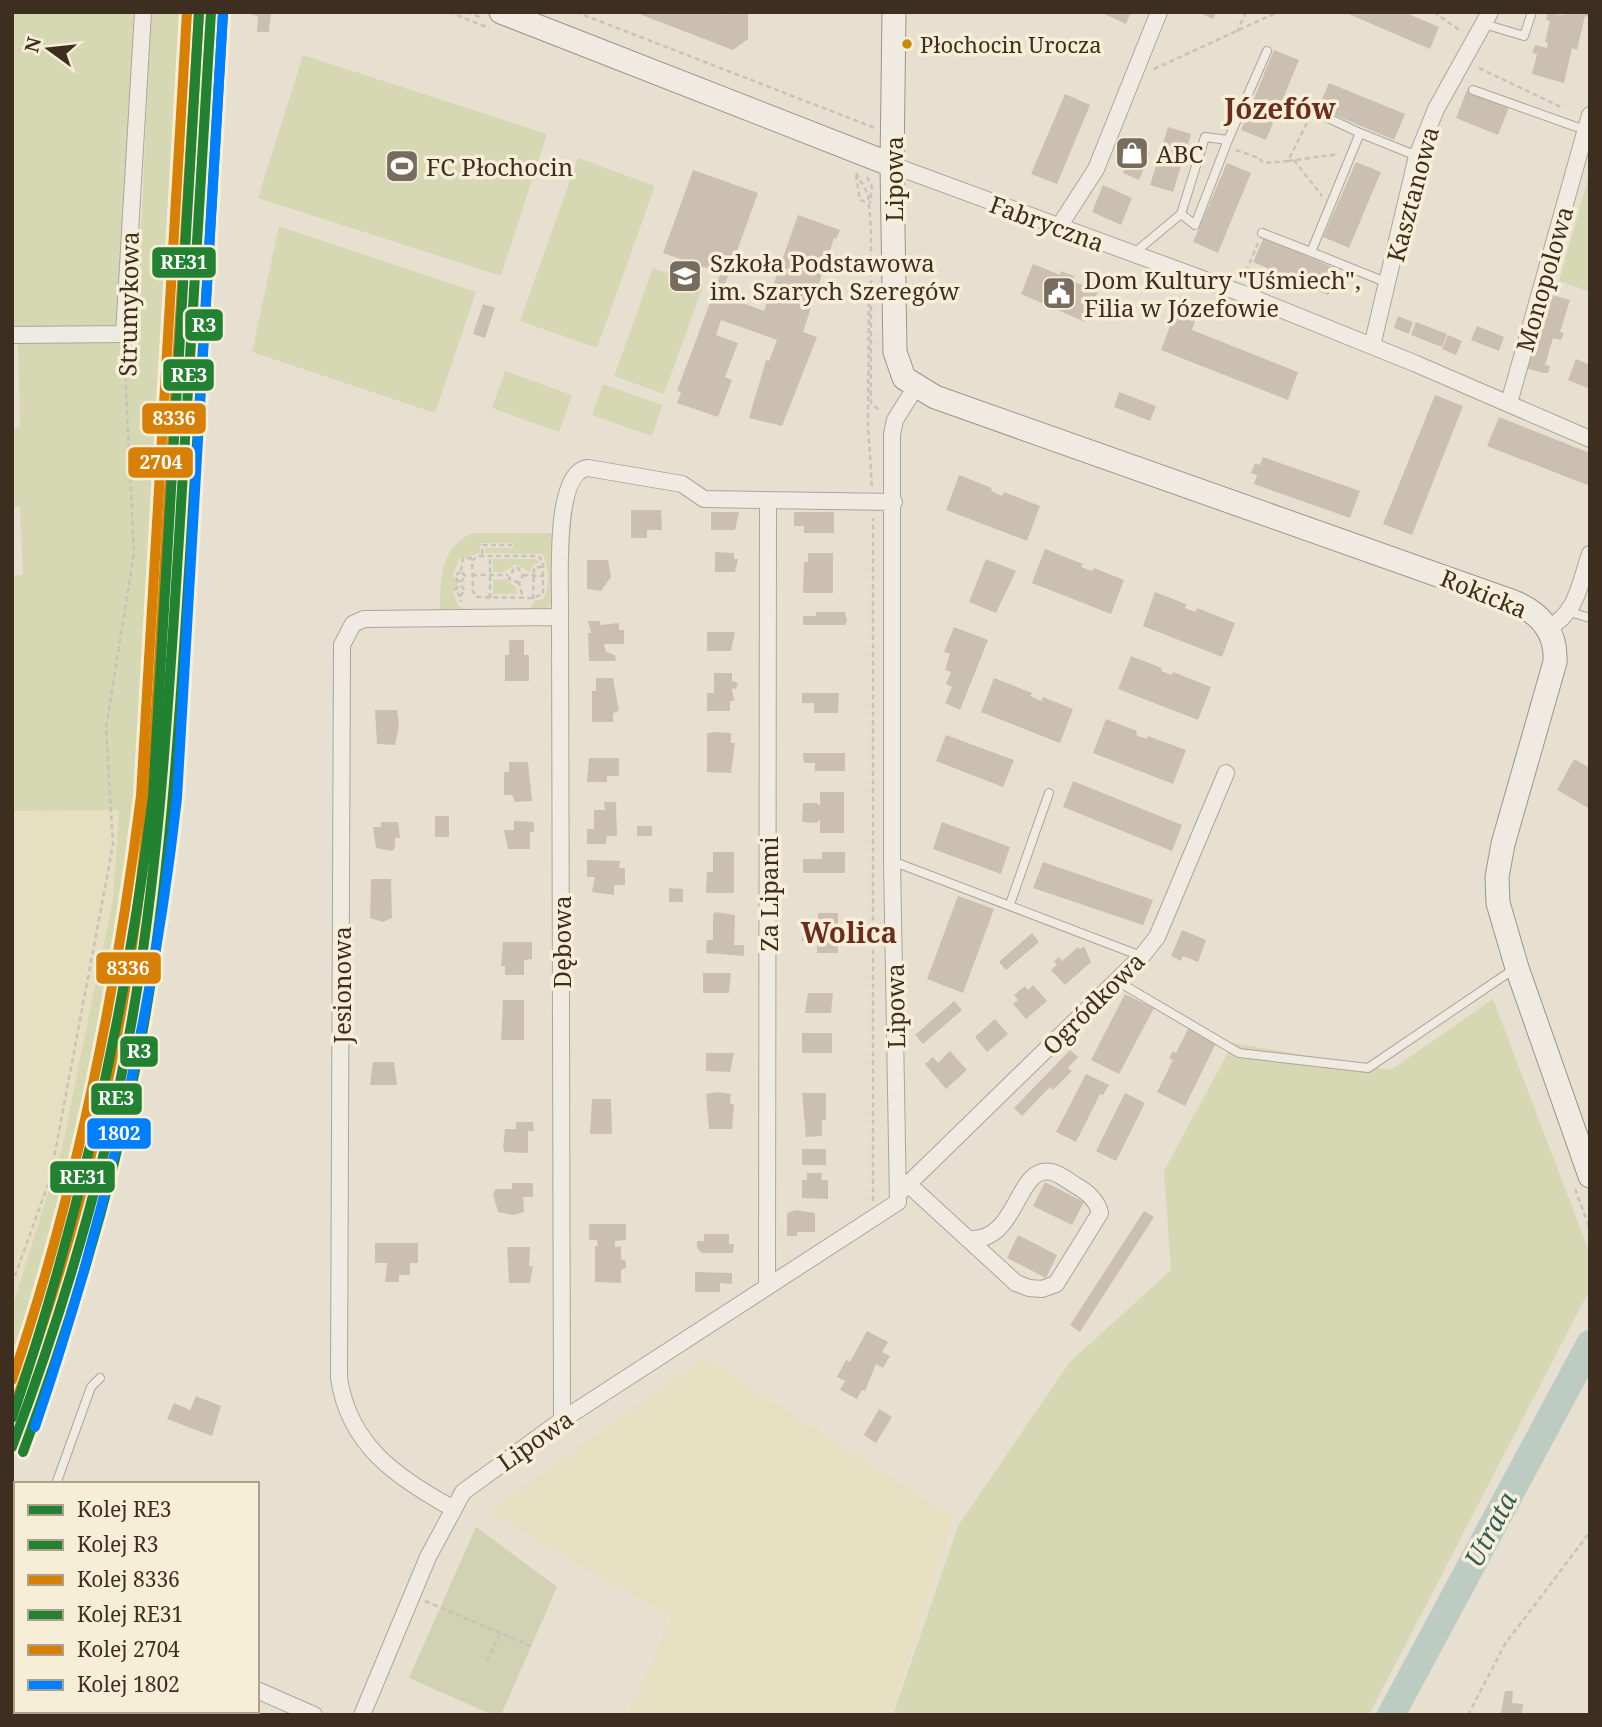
<svg xmlns="http://www.w3.org/2000/svg" width="1602" height="1727" font-family="'Noto Serif',serif">
  <style>
    .farmland { fill: #e6dfc2 }
    .green { fill: #d6d7b3 }
    .cemetery { fill: #d1d1b3 }
    .lines { fill: none; stroke-linecap: round; stroke-linejoin: round }
    .river { stroke: #bcccc2; stroke-width: 28 }
    .building { fill: #cbbfb2 }
    .lane-casing { stroke: #ada599; stroke-width: 10 }
    .street-casing { stroke: #ada599; stroke-width: 18 }
    .secondary-casing { stroke: #9c958a; stroke-width: 25 }
    .path { stroke: #c8c2b9; stroke-width: 2.5; stroke-dasharray: 5 3.5; stroke-linecap: butt }
    .lane { stroke: #efebe3; stroke-width: 8 }
    .street { stroke: #efebe3; stroke-width: 16 }
    .secondary { stroke: #efebe3; stroke-width: 23 }
    .rail-1-casing { stroke: #f7eed8; stroke-width: 16 }
    .rail-2-casing { stroke: #f7eed8; stroke-width: 16 }
    .rail-3-casing { stroke: #f7eed8; stroke-width: 16 }
    .rail-4-casing { stroke: #f7eed8; stroke-width: 16 }
    .rail-5-casing { stroke: #f7eed8; stroke-width: 16 }
    .rail-6-casing { stroke: #f7eed8; stroke-width: 16 }
    .rail-1 { stroke: #238132; stroke-width: 10 }
    .rail-2 { stroke: #238132; stroke-width: 10 }
    .rail-3 { stroke: #d88006; stroke-width: 10 }
    .rail-4 { stroke: #238132; stroke-width: 10 }
    .rail-5 { stroke: #d88006; stroke-width: 10 }
    .rail-6 { stroke: #0080ff; stroke-width: 10 }
    .bus-dot { fill: #c88808; stroke: #f7eed8; stroke-width: 2.5 }
    .labels { text-anchor: middle; dominant-baseline: central; stroke-width: 7; stroke-linejoin: round; paint-order: stroke }
    .bus-label { font-size: 22px; fill: #3d2e20; stroke: #f7eed8; text-anchor: start }
    .poi-label { font-size: 24px; fill: #3d2e20; stroke: #f7eed8; text-anchor: start }
    .street-label { font-size: 24px; fill: #3d2e20; stroke: #f7eed8 }
    .water-label { font-size: 26px; font-style: italic; fill: #2f5d5a; stroke: #f7eed8 }
    .quarter-label { font-size: 28px; font-weight: bold; fill: #6b2e1e; stroke: #f7eed8 }
    .line-badge { stroke: #f7eed8; stroke-width: 2.5 }
    .badge-label { font-size: 19px; text-anchor: middle; font-weight: bold; fill: #fff }
  </style>
  <rect width="100%" height="100%" fill="#e7e0d1"/>
  <path class="farmland" d="M120,810L113,899L62,1148L12,1308V811Z
    M704,1357L954,1518L891,1715H627L671,1618L488,1512Z"/>
  <path class="green" d="M12,12H138L117,323L109,331L12,330Z
    M151,12H193L140,804L113,1022L71,1190L12,1381V1308L62,1148L113,899L119,810L12,811V576L23,575L20,507H12V429L20,428L18,344L136,341Z
    M303,55L547,134L501,276L258,198Z
    M578,158L655,186L597,348L520,321Z
    M1590,172V292L1559,281Z
    M279,226L476,292L435,413L252,352Z
    M653,268L703,286L664,394L614,376Z
    M505,371L572,395L559,432L492,408Z
    M603,384L662,405L652,436L592,415Z
    M473,533H556L553,602L546,610L475,615L476,609L531,608L535,601L544,598C550,585 549,564 542,554L485,553V548H513V543H481L480,553L459,559L453,575L458,584L453,592L459,606L471,612L440,614C441,581 438,548 473,533Z
    M493,559H536L540,563L534,564L530,572L515,564L505,572H493Z
    M505,579L516,587L517,594H493V580Z
    M1493,999L1590,1254V1289L1369,1715H893L958,1526L1069,1363L1171,1270L1164,1171L1233,1043L1391,1070Z"/>
  <path class="cemetery" d="M476,1527L557,1587L501,1715H493L409,1678Z"/>
  <g class="lines">
    <path class="river" d="M1391,1715L1590,1344"/>
  </g>
  <path class="building" d="M252,12H271L269,32H257L258,16L252,15Z
    M634,12H715L723,15L724,12H748V39L733,50Z
    M1100,12H1131L1126,24Z
    M1198,12H1216L1213,19Z
    M1344,12H1404L1439,27L1430,49Z
    M1548,12L1560,15L1590,12V17L1585,16L1577,50L1572,48L1564,83L1532,74L1537,54L1532,53L1535,45L1547,48L1548,43L1545,42L1550,21L1546,20Z
    M1274,50L1299,60L1266,140L1241,130Z
    M1329,83L1405,114L1394,140L1318,108Z
    M1467,90L1509,107L1498,135L1456,118Z
    M1065,94L1090,105L1057,184L1031,174Z
    M1168,127L1191,134L1173,192L1150,185Z
    M1134,146L1150,153L1139,180L1123,173Z
    M1356,162L1381,172L1349,248L1323,237Z
    M1227,163L1251,173L1218,253L1193,242Z
    M693,170L758,193L721,295L764,311L798,215L840,230L836,239L834,238L803,332L817,337L782,426L749,418L766,360L769,361L777,340L721,320L716,335L738,343L725,377L732,380L718,417L677,403L681,392L677,391L721,273L663,253Z
    M1103,185L1132,198L1121,225L1092,212Z
    M1264,237L1339,270L1328,295L1253,262Z
    M1033,264L1060,275L1061,271L1074,276L1072,281L1098,291L1094,301L1102,305L1097,314L1090,311L1085,322L1021,294Z
    M1552,295L1570,300L1560,332L1564,333L1561,340L1553,338L1545,365L1550,366L1548,373H1543L1525,368L1539,319L1545,321Z
    M483,304L495,308L485,338L473,334Z
    M1178,305L1198,313L1192,330L1298,372L1288,400L1161,350Z
    M1398,316L1413,322L1409,334L1394,328Z
    M1416,322L1447,334L1442,347L1411,335Z
    M1477,326L1504,337L1499,351L1471,340Z
    M1448,335L1462,341L1456,355L1442,349Z
    M1576,359L1590,365V389L1568,380Z
    M1119,392L1156,406L1150,421L1114,407Z
    M1435,395L1463,406L1412,535L1383,524Z
    M1499,417L1590,453V486L1487,446Z
    M1263,457L1360,491L1350,518L1254,484L1257,475L1251,473L1255,463L1260,465Z
    M959,475L992,488L991,491L1002,496L1004,492L1040,506L1027,541L946,510Z
    M631,510H661L662,530H647V538H631Z
    M711,512H739L735,530H711Z
    M794,512H834V533H804V526H794Z
    M1045,549L1083,564L1081,567L1092,571L1094,568L1124,580L1111,614L1032,583Z
    M715,552L734,553V559H738L735,572H715Z
    M808,553H833V593H803L804,562H808Z
    M986,559L1016,571L996,613L969,602Z
    M587,560H608L611,577L601,591L587,589Z
    M1155,592L1186,604L1185,608L1190,610L1196,612L1197,608L1235,623L1222,657L1143,626Z
    M816,612H845L847,622L845,625H803V616H816Z
    M588,621H600V625L619,623V630H624V644H604L606,652L615,655L616,661H589L588,633H591Z
    M954,627L988,640L960,710L945,703L952,687L946,684L951,672L945,670L950,654L944,652Z
    M707,632H735L731,651H707Z
    M509,640H524V655H529V681H505V655H509Z
    M1131,656L1162,668L1161,671L1172,675L1173,672L1211,687L1198,720L1118,689Z
    M714,673H732V681L738,683L736,689L732,688L734,701H730V711H707V693H714Z
    M596,678H613L619,711L613,713V722H592V691H596Z
    M994,678L1032,693L1030,696L1041,701L1043,697L1073,709L1060,743L981,712Z
    M802,693H839L838,713H814V703H802Z
    M375,710H397L399,725L395,745L377,744Z
    M1106,719L1137,731L1136,735L1141,737L1147,739L1148,736L1186,750L1173,784L1093,753Z
    M717,732L731,733V743H735L731,773L707,772V733Z
    M946,735L1014,760L1003,787L936,761Z
    M803,753H845V771H815V763H804Z
    M589,758H619V776H607V782H587Z
    M1574,759L1590,768V809L1557,790Z
    M509,762H528L532,801L515,802L512,795H504V772H509Z
    M1073,781L1182,825L1172,851L1063,807Z
    M820,792H844V833H820V819L817,823L802,822L803,803H817L820,806Z
    M604,802H616L617,836H607L606,844H587V829H594V810H605Z
    M435,816H449V837H435Z
    M514,821L534,822V832H530V849H508L504,830H514Z
    M381,822H398L400,838H395V848L392,851L376,848L373,827H381Z
    M942,822L1010,847L1001,874L933,849Z
    M637,826H652V836H637Z
    M713,852H734V893H706L707,872H713Z
    M822,852H845V873H803V859H822Z
    M587,860L620,861L619,868H625V885H614V895L592,892L595,877H587Z
    M1043,862L1153,900L1143,925L1033,888Z
    M371,879H391L392,918L383,922L370,918Z
    M669,888L683,889V902H669Z
    M958,896L994,909L963,993L927,979Z
    M715,912L735,915L734,945H744V956L706,953L707,940H713V915Z
    M818,913H838V953H817V942L802,941L803,924H818Z
    M1182,930L1206,940L1198,962L1183,956L1181,961L1171,956Z
    M1032,933L1039,942L1006,970L999,962Z
    M503,942H532V959L524,960V975H505V966H501Z
    M1084,946L1091,962L1065,985L1051,970L1057,965L1054,961L1059,957L1062,961L1078,947L1080,949Z
    M703,973H731L729,993H703Z
    M1033,985L1047,1001L1026,1019L1013,1004L1018,1000L1014,995L1025,986L1028,990Z
    M808,993H833L831,1013H805Z
    M1125,994L1154,1008L1119,1074L1091,1060Z
    M503,1000H524V1040H501Z
    M954,1001L962,1010L923,1044L915,1035Z
    M995,1019L1008,1034L987,1052L975,1037Z
    M1189,1027L1217,1041L1185,1106L1157,1092L1173,1060L1169,1058L1173,1051L1176,1053Z
    M802,1033H832V1053H802Z
    M1070,1050L1078,1057L1068,1068L1072,1071L1053,1090L1050,1087L1022,1116L1014,1108Z
    M950,1051L967,1070L946,1089L925,1064L933,1057L938,1063Z
    M706,1053H734L730,1072L706,1071Z
    M373,1062H394L397,1085H370Z
    M1086,1074L1109,1085L1103,1095L1100,1094L1076,1142L1056,1132Z
    M717,1092L731,1094L730,1104H734L732,1129H709L706,1094Z
    M802,1093H826V1120H822V1136L806,1137Z
    M1125,1093L1145,1103L1116,1161L1096,1151Z
    M592,1099H611L612,1134H590Z
    M516,1122H533L534,1131H528V1153L505,1152L503,1148L505,1129H516Z
    M802,1149H826V1165H802Z
    M807,1173H822L821,1180H828V1199L802,1198V1180H807Z
    M1045,1182L1084,1202L1072,1225L1033,1206Z
    M512,1183H533V1197H523L524,1212L514,1215L498,1212L493,1194L496,1189H512Z
    M796,1210L815,1213V1232H797V1236H787V1213Z
    M1144,1211L1154,1217L1080,1332L1070,1325Z
    M589,1224H626V1240L615,1241V1247L621,1246V1259L626,1261V1268L621,1270V1283L595,1282V1246H598L597,1240H589Z
    M704,1234H729V1244H734L733,1253H702L697,1248V1241H704Z
    M1018,1235L1057,1255L1046,1278L1007,1258Z
    M375,1243H418V1263H410V1275H399V1282H385L387,1263H375Z
    M507,1247H530L529,1266H533L530,1283H509Z
    M695,1272L732,1273V1284L720,1283V1292H695Z
    M867,1331L888,1342L882,1352L890,1356L883,1368L876,1364L865,1391L862,1390L857,1399L840,1390L845,1381L837,1377L846,1360L850,1362Z
    M196,1396L221,1406L212,1436L167,1419L174,1403L190,1410Z
    M879,1409L892,1417L876,1443L864,1435Z
    M1505,1691H1513L1512,1703L1523,1704L1522,1713H1501Z
    M16,1711H48L47,1715H15Z"/>
  <g class="lines">
    <g class="lane-casing">
      <path id="lane" d="M1484,24L1524,36L1532,12
        M1473,90L1585,130
        M1313,111L1360,133
        M1228,140L1267,51
        M1262,233L1311,252
        M1133,254L1181,214L1205,137L1228,140L1195,225L1181,214
        M1388,283L1311,252L1360,133L1417,156
        M1570,612L1590,618
        M892,861L1141,956
        M1010,904L1049,793
        M1117,981L1239,1053L1368,1068L1514,969
        M56,1484L91,1387L100,1378"/>
    </g>
    <g class="street-casing">
      <path id="street" d="M892,165L1238,292L1414,363L1590,439
        M1058,228L1096,169L1159,12
        M12,335L124,334L143,12
        M1372,346L1417,156L1436,109L1490,12
        M1509,403L1590,115
        M1547,629C1578,612 1579,585 1590,554
        M908,1184L1016,1283L1029,1288L1042,1289L1056,1284L1100,1213C1097,1200 1086,1191 1075,1185C1068,1181 1059,1173 1051,1172C1015,1165 1019,1243 968,1239
        M899,1193L1142,956L1157,937L1226,773
        M767,1286L768,502
        M562,1420L560,617C561,588 552,471 588,468L682,484L704,499L894,502
        M452,1508C396,1477 349,1445 339,1378L342,645L353,624L364,619L560,617
        M257,1690L314,1715
        M362,1715L428,1557L463,1492L562,1420L898,1202L892,861V434L895,420L915,388"/>
    </g>
    <g class="secondary-casing">
      <path id="secondary" d="M501,12L892,165
        M894,12L892,165L895,352L904,378L935,397L1514,602C1540,613 1557,632 1555,662L1503,844L1497,877L1498,903L1517,968L1590,1176"/>
    </g>
    <path class="path" d="M449,12L489,28
      M467,12L482,18
      M576,12L875,128
      M1434,12L1462,32
      M1237,32L1246,12
      M1479,68L1563,108
      M1154,69L1278,12
      M1307,123L1288,161L1339,154
      M1236,150L1259,158L1263,163L1288,161
      M1294,160L1322,196
      M856,173L868,194L871,228V403L880,411
      M856,175L860,200L866,202
      M867,177L872,187L870,203
      M1243,279L1258,243
      M869,294L868,425L872,487
      M482,554L483,545H512
      M479,556H538L543,561V594L533,598L476,597L473,591L472,560Z
      M461,571L463,558H473
      M472,575H508
      M523,575L544,576
      M460,582L466,577L461,571L455,576L460,585
      M519,583L509,579L514,568H518L523,575L519,583L523,598
      M460,596L465,590L460,585L455,590L460,596L461,602
      M490,598V556
      M533,599L534,568L545,566
      M1575,1189L1590,1229
      M873,1201V518
      M12,1284L50,1179L113,845L106,728L134,553L124,351
      M425,1601L531,1646
      M487,1661L500,1633
      M1468,1715L1505,1644L1590,1532"/>
    <use href="#lane" class="lane"/>
    <use href="#street" class="street"/>
    <use href="#secondary" class="secondary"/>
    <g class="rail-1-casing">
      <path id="rail-1" d="M12,1447C61,1317 101,1184 127,1047C159,878 168,709 179,538C189,363 201,188 211,12"/>
    </g>
    <g class="rail-2-casing">
      <path id="rail-2" d="M23,1452C72,1321 112,1188 139,1051C171,882 180,712 191,540C202,364 213,189 223,13"/>
    </g>
    <g class="rail-3-casing">
      <path id="rail-3" d="M12,1412C76,1241 119,1061 141,880C155,762 160,643 167,524C178,354 189,183 199,12"/>
    </g>
    <g class="rail-4-casing">
      <path id="rail-4" d="M12,1418C81,1215 126,1010 153,797L199,12"/>
    </g>
    <g class="rail-5-casing">
      <path id="rail-5" d="M12,1380C77,1190 116,995 141,796L187,12"/>
    </g>
    <g class="rail-6-casing">
      <path id="rail-6" d="M35,1427C105,1222 153,1013 177,798L223,13"/>
    </g>
    <use href="#rail-1" class="rail-1"/>
    <use href="#rail-2" class="rail-2"/>
    <use href="#rail-3" class="rail-3"/>
    <use href="#rail-4" class="rail-4"/>
    <use href="#rail-5" class="rail-5"/>
    <use href="#rail-6" class="rail-6"/>
  </g>
  <defs>
    <g id="shop-square" transform="scale(1.75)"><rect x="-9" y="-9" width="18" height="18" rx="4" fill="#786c5e" stroke="#f7eed8"/><path d="M-5-2.5h2.3a2.7 3.5 0 0 1 5.4 0H5L5.5 6h-11ZM-1.5-2.5h3a1.5 2.3 0 0 0-3 0Z" fill="#fff"/></g>
    <g id="stadium-square" transform="scale(1.75)"><rect x="-9" y="-9" width="18" height="18" rx="4" fill="#786c5e" stroke="#f7eed8"/><path d="M0-5a6.5 5 0 1 0 0 10a6.5 5 0 1 0 0-10ZM-3.5-1.8h7v3.6h-7Z" fill="#fff"/></g>
    <g id="school-square" transform="scale(1.75)"><rect x="-9" y="-9" width="18" height="18" rx="4" fill="#786c5e" stroke="#f7eed8"/><path d="M0-5L7-2L0 1L-7-2ZM-4 1L0 2.5L4 1V4Q0 6-4 4Z" fill="#fff"/></g>
    <g id="civic-square" transform="scale(1.75)"><rect x="-9" y="-9" width="18" height="18" rx="4" fill="#786c5e" stroke="#f7eed8"/><path d="M-.6-6.5H3V-4.5H.6V-3L4-1V1h2V6H-6V1h2V-1L-.6-3ZM-1.2 2.5V6h2.4V2.5Z" fill="#fff"/></g>
  </defs>
  <g fill-rule="evenodd">
    <use href="#shop-square" x="1132" y="153"/>
    <use href="#stadium-square" x="402" y="166"/>
    <use href="#school-square" x="685" y="276"/>
    <use href="#civic-square" x="1059" y="293"/>
  </g>
  <circle class="bus-dot" cx="907" cy="44" r="6"/>
  <g class="labels">
    <g class="bus-label">
      <text x="920" y="44">Płochocin Urocza</text>
    </g>
    <g class="poi-label">
      <text x="1156" y="153">ABC</text>
      <text x="426" y="166">FC Płochocin</text>
      <text x="710" y="262">Szkoła Podstawowa<tspan x="710" dy="28">im. Szarych Szeregów</tspan></text>
      <text x="1084" y="279">Dom Kultury "Uśmiech",<tspan x="1084" dy="28">Filia w Józefowie</tspan></text>
    </g>
    <g class="street-label">
      <text transform="translate(893 179) rotate(-90)">Lipowa</text>
      <text transform="translate(1412 194) rotate(-75)">Kasztanowa</text>
      <text transform="translate(1047 223) rotate(20)">Fabryczna</text>
      <text transform="translate(1544 279) rotate(-74)">Monopolowa</text>
      <text transform="translate(128 304) rotate(-89)">Strumykowa</text>
      <text transform="translate(1484 593) rotate(22)">Rokicka</text>
      <text transform="translate(768 894) rotate(-90)">Za Lipami</text>
      <text transform="translate(561 942) rotate(-90)">Dębowa</text>
      <text transform="translate(341 985) rotate(-90)">Jesionowa</text>
      <text transform="translate(1093 1003) rotate(-45)">Ogródkowa</text>
      <text transform="translate(895 1006) rotate(-91)">Lipowa</text>
      <text transform="translate(535 1440) rotate(-35)">Lipowa</text>
    </g>
    <g class="water-label">
      <text transform="translate(1490 1529) rotate(-62)">Utrata</text>
    </g>
    <g class="quarter-label">
      <text x="1280" y="108">Józefów</text>
      <text x="849" y="932">Wolica</text>
    </g>
  </g>
  <g class="line-badge">
    <rect x="151" y="246" width="66" height="33" rx="7" fill="#238132"/>
    <rect x="184" y="308" width="40" height="34" rx="7" fill="#238132"/>
    <rect x="162" y="358" width="53" height="34" rx="7" fill="#238132"/>
    <rect x="141" y="402" width="66" height="33" rx="7" fill="#d88006"/>
    <rect x="127" y="446" width="67" height="33" rx="7" fill="#d88006"/>
    <rect x="95" y="951" width="67" height="34" rx="7" fill="#d88006"/>
    <rect x="119" y="1035" width="40" height="33" rx="7" fill="#238132"/>
    <rect x="90" y="1082" width="53" height="34" rx="7" fill="#238132"/>
    <rect x="86" y="1117" width="66" height="33" rx="7" fill="#0080ff"/>
    <rect x="49" y="1160" width="67" height="34" rx="7" fill="#238132"/>
  </g>
  <g class="badge-label">
    <text x="184" y="269">RE31</text>
    <text x="204" y="332">R3</text>
    <text x="189" y="382">RE3</text>
    <text x="174" y="425">8336</text>
    <text x="161" y="469">2704</text>
    <text x="128" y="975">8336</text>
    <text x="139" y="1058">R3</text>
    <text x="116" y="1105">RE3</text>
    <text x="119" y="1140">1802</text>
    <text x="83" y="1184">RE31</text>
  </g>
  <rect width="1602" height="1727" fill="none" stroke="#3d2e20" stroke-width="28"/>
  <rect x="14" y="1482" width="245" height="231" fill="#f7eed8" stroke="#ada18e" stroke-width="2"/>
  <rect x="28" y="1505" width="35" height="10" fill="#238132" stroke="#ada18e" stroke-width="2"/>
  <text x="77" y="1517" font-size="21" fill="#3d2e20">Kolej RE3</text>
  <rect x="28" y="1540" width="35" height="10" fill="#238132" stroke="#ada18e" stroke-width="2"/>
  <text x="77" y="1552" font-size="21" fill="#3d2e20">Kolej R3</text>
  <rect x="28" y="1575" width="35" height="10" fill="#d88006" stroke="#ada18e" stroke-width="2"/>
  <text x="77" y="1587" font-size="21" fill="#3d2e20">Kolej 8336</text>
  <rect x="28" y="1610" width="35" height="10" fill="#238132" stroke="#ada18e" stroke-width="2"/>
  <text x="77" y="1622" font-size="21" fill="#3d2e20">Kolej RE31</text>
  <rect x="28" y="1645" width="35" height="10" fill="#d88006" stroke="#ada18e" stroke-width="2"/>
  <text x="77" y="1657" font-size="21" fill="#3d2e20">Kolej 2704</text>
  <rect x="28" y="1680" width="35" height="10" fill="#0080ff" stroke="#ada18e" stroke-width="2"/>
  <text x="77" y="1692" font-size="21" fill="#3d2e20">Kolej 1802</text>
  <g transform="translate(49 49) rotate(285)" stroke="#f7eed8" stroke-width="5" paint-order="stroke">
  <path d="M0-5L12 26L0 18L-12 26Z" fill="#3d2e20"/>
  <text y="-10" font-size="19" font-weight="bold" text-anchor="middle" fill="#3d2e20">N</text>
  </g>
</svg>
